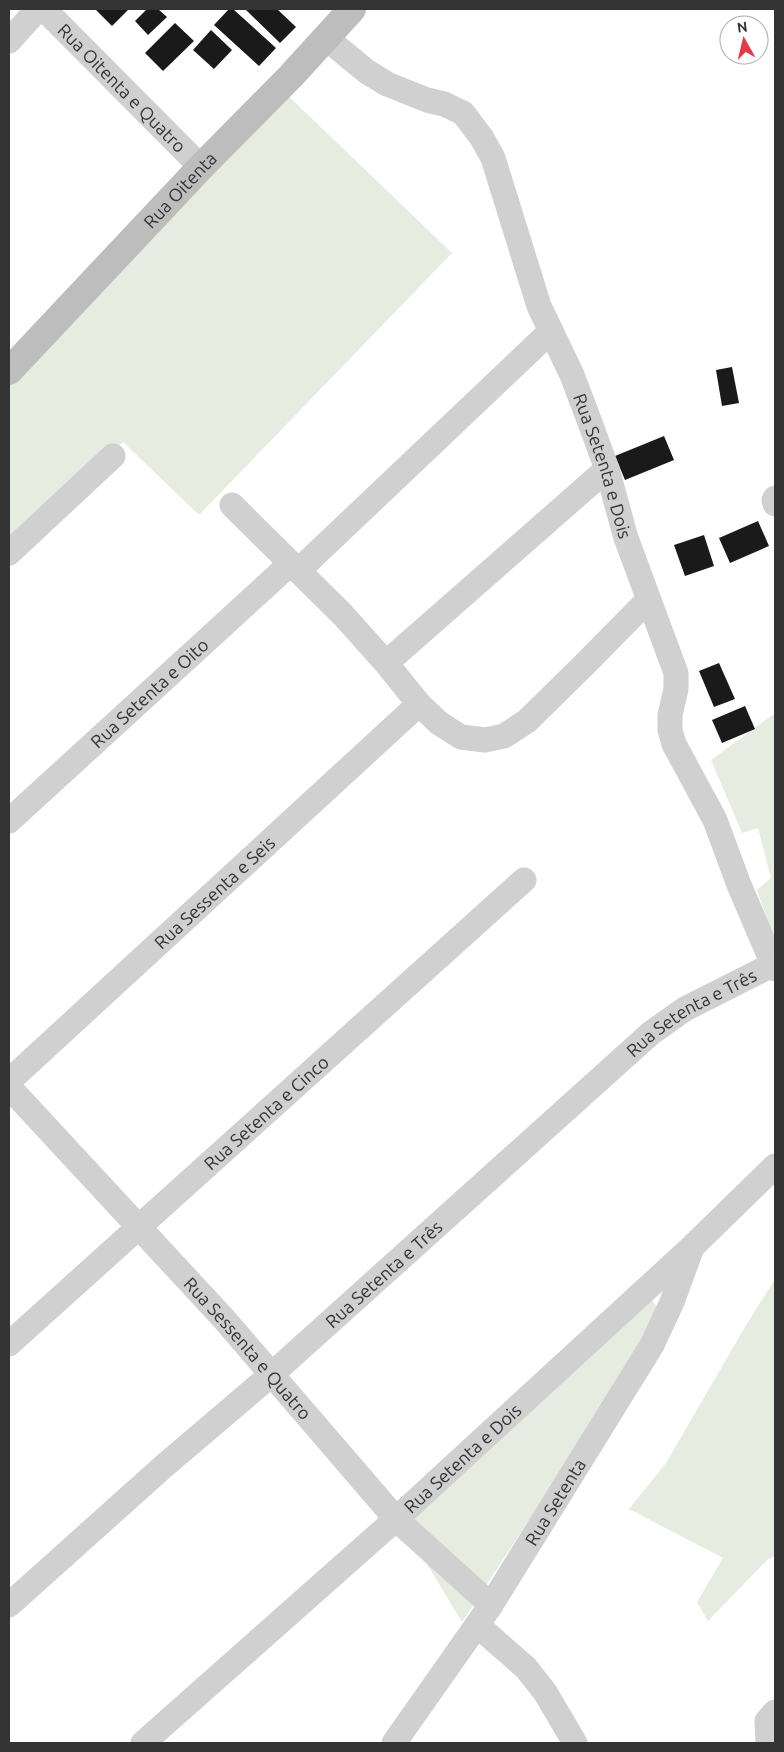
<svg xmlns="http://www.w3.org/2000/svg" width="784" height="1752" font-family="Ubuntu,sans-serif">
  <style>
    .green { fill: #e6ecdf }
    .building { fill: #1a1a1a }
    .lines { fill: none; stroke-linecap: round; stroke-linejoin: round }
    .street { stroke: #d0d0d0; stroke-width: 25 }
    .secondary { stroke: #bdbdbd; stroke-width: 28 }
    .labels { text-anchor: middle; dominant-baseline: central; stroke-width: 5; stroke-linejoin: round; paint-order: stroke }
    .street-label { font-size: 18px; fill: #333; stroke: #fff }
  </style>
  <rect width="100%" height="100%" fill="#fff"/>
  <path class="green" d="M281,89L452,253L199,515L123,442L9,546V370Z
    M775,713V942L757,890L771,878L758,828L742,833L711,760Z
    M775,1279V1556L767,1560L708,1621L697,1602L723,1558L629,1509L666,1463L745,1327Z
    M637,1280L663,1315L462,1622L396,1513Z"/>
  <path class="building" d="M95,9H129L112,26Z
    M147,9H158L167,17L148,35L135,21Z
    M229,9H233L276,48L259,66L214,25Z
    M245,9H277L296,27L280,43Z
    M175,23L194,41L163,71L145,53Z
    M211,30L232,50L214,69L193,50Z
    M732,367L739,403L722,406L716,370Z
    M664,436L674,460L625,480L615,456Z
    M758,521L769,546L730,563L719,538Z
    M704,535L714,566L685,576L674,545Z
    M719,663L735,699L714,707L699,671Z
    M745,706L755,729L722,743L712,720Z"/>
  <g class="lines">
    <g class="street">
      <path id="s1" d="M44,9L201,167"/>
      <path id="s2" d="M326,38L366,71L387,84L427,100L444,104L463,113L482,138L493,158L539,306L572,375L592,428L607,469L626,538L676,673V689L670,715V730L674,744L715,820L739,885L775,969"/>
      <path d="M9,41L38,9"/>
      <path d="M775,498L774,500L775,504"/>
      <path d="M232,505L343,615L386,663L419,704L439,723L461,737L485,740L504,736L527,721L586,663L648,600"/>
      <path d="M9,553L113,456"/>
      <path d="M298,571L551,331"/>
      <path d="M386,663L607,469"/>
      <path id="s3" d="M9,821L290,564"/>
      <path id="s4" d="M9,1081L419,704"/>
      <path id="s5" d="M9,1087L224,1319L396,1519L491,1605"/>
      <path id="s6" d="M9,1344L524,880"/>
      <path id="s7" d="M9,1605L164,1466L271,1375L651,1033L685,1009L774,964"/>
      <path d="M477,1625L526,1668L545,1692L575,1743"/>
      <path id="s8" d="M143,1743L396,1519L692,1247L775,1166"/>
      <path id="s9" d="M394,1743L491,1605L652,1345L672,1302L691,1250"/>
      <path d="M768,1743L767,1721L775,1712"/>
    </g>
    <path class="secondary" id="s10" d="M9,371L201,167L291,76L352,9"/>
  </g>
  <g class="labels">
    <g class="street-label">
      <text stroke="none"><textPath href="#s1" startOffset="111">Rua Oitenta e Quatro</textPath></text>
      <text stroke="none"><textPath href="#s10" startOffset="249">Rua Oitenta</textPath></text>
      <text stroke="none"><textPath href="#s2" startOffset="540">Rua Setenta e Dois</textPath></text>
      <text stroke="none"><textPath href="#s3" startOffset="190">Rua Setenta e Oito</textPath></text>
      <text stroke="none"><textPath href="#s4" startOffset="279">Rua Sessenta e Seis</textPath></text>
      <text stroke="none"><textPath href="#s7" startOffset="905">Rua Setenta e Três</textPath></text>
      <text stroke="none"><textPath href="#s6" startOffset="346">Rua Setenta e Cinco</textPath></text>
      <text stroke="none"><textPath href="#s7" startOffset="500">Rua Setenta e Três</textPath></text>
      <text stroke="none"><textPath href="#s5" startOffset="354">Rua Sessenta e Quatro</textPath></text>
      <text stroke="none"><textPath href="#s8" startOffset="428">Rua Setenta e Dois</textPath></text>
      <text stroke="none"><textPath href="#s9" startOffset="290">Rua Setenta</textPath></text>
    </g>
  </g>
  <rect width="784" height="1752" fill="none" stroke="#333333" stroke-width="20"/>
  <g transform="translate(744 40) rotate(352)"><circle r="24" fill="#ffffff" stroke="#adadad"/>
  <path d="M0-4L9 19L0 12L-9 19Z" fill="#e63946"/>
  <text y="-8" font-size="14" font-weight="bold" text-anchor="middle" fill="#333333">N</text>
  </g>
</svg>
